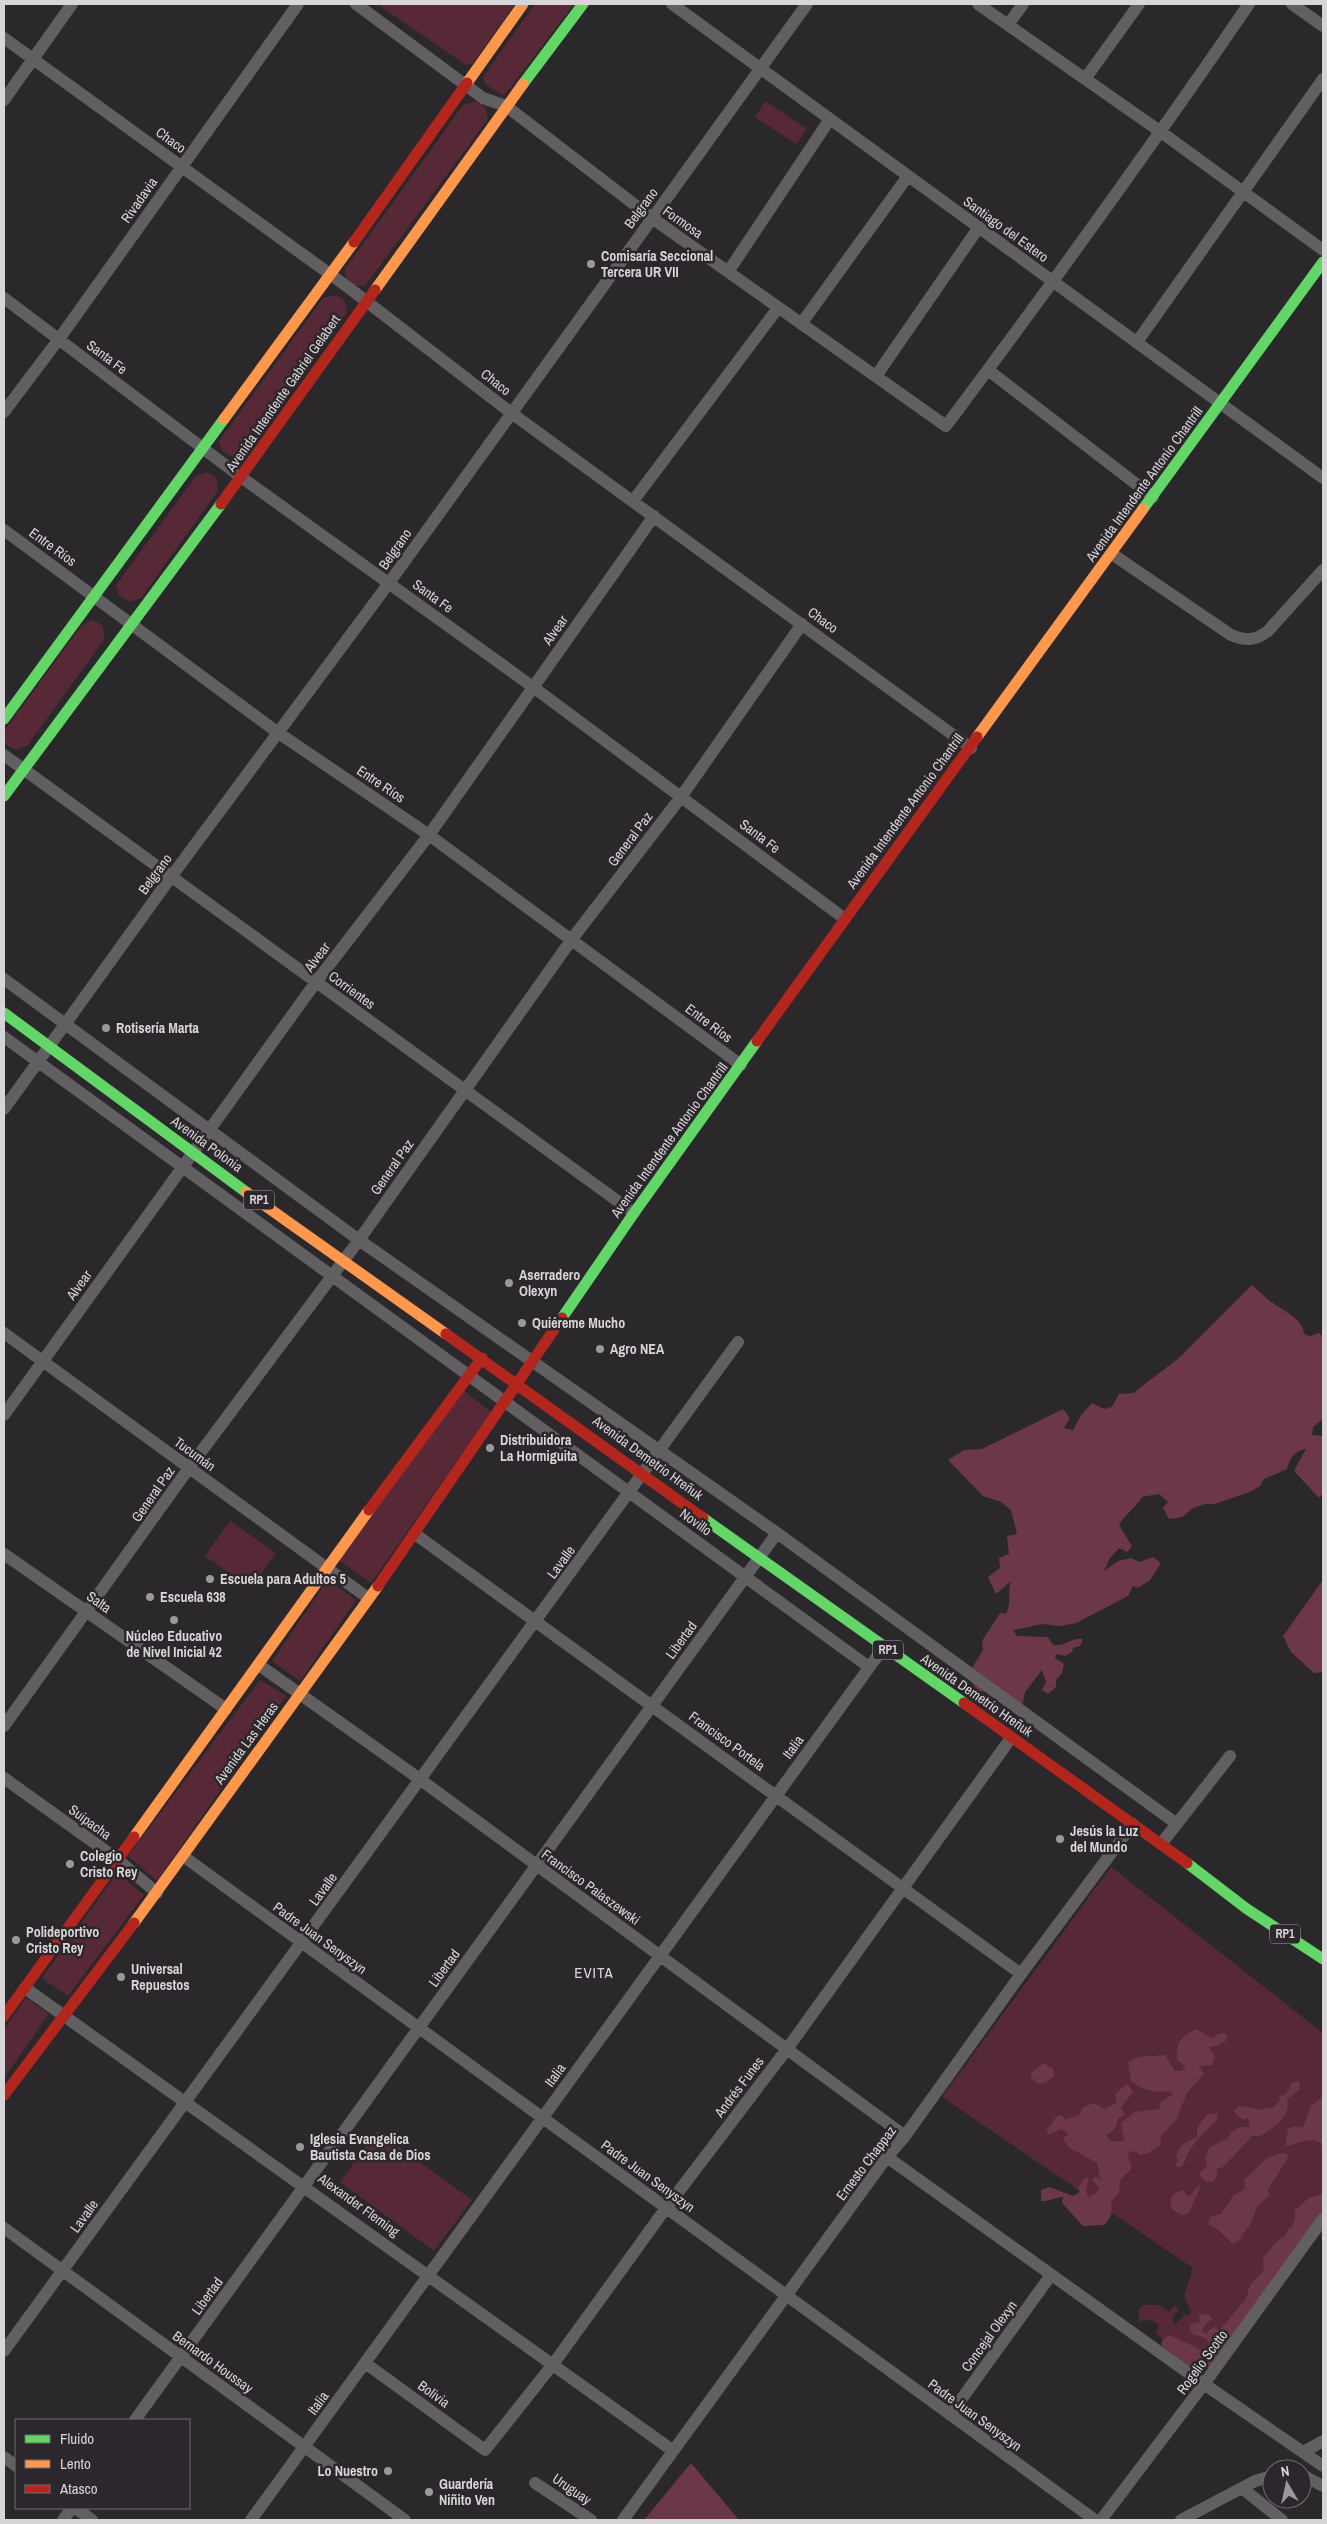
<svg xmlns="http://www.w3.org/2000/svg" width="1327" height="2524" font-family="'Archivo Narrow',sans-serif">
  <style>
    .green { fill: #572936 }
    .forest { fill: #6c3847 }
    .lines { fill: none; stroke-linecap: round; stroke-linejoin: round }
    .street { stroke: #615f61; stroke-width: 12 }
    .fast { stroke: #63d668; stroke-width: 11 }
    .slow { stroke: #ff974d; stroke-width: 11 }
    .jam { stroke: #b3261e; stroke-width: 11 }
    .poi-dot { fill: #9b989b; stroke: #2c272c; stroke-width: 2 }
    .labels { text-anchor: middle; dominant-baseline: central; stroke-width: 5; stroke-linejoin: round; paint-order: stroke }
    .shield { fill: #2c272c; stroke: #a4a1a4; stroke-width: 1 }
    .shield-label { font-size: 12px; font-weight: bold; fill: #d8d5d8 }
    .street-label { font-size: 14px; fill: #d8d5d8; stroke: #2c272c }
    .poi-label { font-size: 14px; font-weight: bold; fill: #d8d5d8; stroke: #2c272c; text-anchor: start }
    .neighbourhood-label { font-size: 15px; letter-spacing: 1px; fill: #d8d5d8; stroke: #2c272c }
  </style>
  <rect width="100%" height="100%" fill="#2b282b"/>
  <path class="green" d="M377,4H515L473,63L466,65Z
    M535,4H574L504,96L485,84L483,77Z
    M476,101L485,107L488,119L365,286L355,285L346,279L345,269L463,105Z
    M765,101L807,129L796,144L755,117Z
    M335,295L344,300L347,312L244,454L233,457L222,451L219,441L323,298Z
    M207,472L217,478V492L141,598L130,602L119,595L116,585L196,476Z
    M93,620L103,626L104,640L27,746L16,750L5,744L4,731L82,625Z
    M464,1391L491,1412L371,1583L338,1560Z
    M230,1521L276,1553L251,1588L205,1556Z
    M328,1580L356,1600L300,1681L272,1661Z
    M260,1680L286,1696L157,1881L128,1856Z
    M1111,1867L1323,2033V2197L1244,2303L1219,2332L1207,2335L1202,2331L1207,2323L1200,2322V2336L1210,2342L1204,2351L1170,2335L1163,2339L1156,2333L1159,2325L1151,2320L1139,2321V2309L1143,2305H1159L1169,2312L1174,2306L1179,2309L1172,2317L1174,2325L1185,2315H1189L1191,2312L1184,2296L1193,2268L942,2097Z
    M117,1873L144,1895L68,1996L42,1978Z
    M26,1998L49,2014L4,2078V2029Z
    M377,2131L472,2200L434,2251L340,2182Z"/>
  <path class="forest" d="M1252,1285C1259,1291 1265,1298 1273,1303C1288,1314 1300,1316 1305,1335L1311,1336L1319,1333L1323,1338V1419L1313,1427L1312,1435L1323,1436V1493L1319,1498L1294,1471L1306,1449C1294,1451 1290,1458 1287,1469L1264,1479L1260,1486L1252,1491L1215,1504H1205L1193,1508L1182,1517L1169,1519L1163,1508L1168,1502L1159,1494L1142,1497C1135,1509 1126,1513 1119,1525L1132,1546L1127,1552L1119,1548L1110,1558L1104,1571L1118,1561L1131,1558L1139,1562L1153,1557L1161,1563L1150,1580L1138,1588L1133,1586L1128,1596L1076,1623L1060,1626L1042,1624L1013,1630L1017,1636L1048,1637L1053,1645C1064,1647 1072,1637 1083,1639L1080,1646L1073,1648L1072,1652L1065,1656L1056,1654L1055,1658L1064,1664L1062,1673L1056,1680V1687L1048,1694L1042,1690L1046,1682L1042,1670L1025,1692L1022,1706L992,1690L979,1692L967,1676L983,1650L982,1641L1000,1613L1006,1614C1012,1602 1007,1593 1011,1581L996,1594L988,1577L1000,1568L999,1558L1009,1554L1007,1536L1017,1534L1011,1510L1001,1502L983,1496L948,1460L964,1450L982,1449L1063,1409L1070,1418L1064,1428L1073,1430L1081,1415L1092,1403L1104,1409L1112,1407L1119,1394L1133,1393L1179,1358Z
    M1323,1580V1672L1314,1673L1291,1652L1283,1636Z
    M1196,2029L1212,2038L1221,2033L1227,2034L1226,2041L1217,2046L1209,2047L1215,2056L1212,2065L1199,2066L1204,2074L1187,2093L1176,2120L1161,2136L1160,2146L1147,2154L1140,2155L1135,2151L1127,2153L1132,2168L1120,2180L1119,2193L1111,2202C1113,2212 1111,2218 1104,2225L1083,2226L1062,2203L1063,2197C1055,2197 1050,2202 1041,2201V2190L1049,2187L1073,2196L1080,2192L1078,2189L1084,2178H1089L1086,2190L1088,2197L1095,2194L1099,2189L1092,2179L1097,2177L1101,2181L1097,2163L1068,2147L1063,2138L1068,2134L1062,2129L1048,2135L1047,2130L1056,2117L1061,2115L1066,2120L1080,2114L1082,2108L1094,2103L1104,2109L1117,2103L1115,2094L1127,2084L1133,2091L1121,2108L1125,2115L1118,2118C1116,2128 1115,2131 1106,2135L1110,2141H1124L1121,2123L1135,2112L1159,2109L1161,2101L1173,2095L1170,2091C1153,2093 1144,2091 1131,2081L1128,2063L1138,2057L1165,2055L1175,2071H1181L1186,2067L1177,2060C1176,2042 1180,2037 1196,2029Z
    M1043,2063L1053,2069L1054,2076L1045,2083L1037,2084L1031,2077V2073Z
    M1299,2081L1300,2089L1287,2099C1292,2118 1272,2128 1259,2137L1253,2135L1223,2167L1217,2169V2177L1213,2182C1206,2182 1202,2180 1199,2173L1207,2166L1205,2157L1210,2147L1227,2139C1232,2129 1240,2126 1250,2127L1248,2117L1244,2120L1237,2116L1234,2110L1240,2106L1261,2110L1267,2107L1272,2108L1280,2101L1279,2097L1287,2093L1292,2083Z
    M1323,2096V2153L1321,2143L1315,2140L1305,2141L1285,2147L1288,2129L1295,2126L1303,2128L1310,2107Z
    M1217,2113V2120C1207,2129 1195,2141 1188,2153C1185,2158 1185,2163 1181,2167L1175,2166L1178,2161L1176,2157C1179,2145 1186,2142 1197,2137V2128L1207,2114Z
    M1280,2153L1288,2154L1287,2160L1268,2189L1269,2196C1250,2210 1259,2211 1249,2226C1246,2231 1242,2233 1240,2240L1233,2244L1217,2229L1208,2224L1211,2216L1221,2214L1234,2195L1245,2189L1244,2180L1266,2159Z
    M1200,2184C1200,2193 1192,2202 1190,2212L1182,2215L1173,2210L1170,2203L1173,2194L1183,2190L1187,2196H1190Z
    M1323,2189V2212L1209,2368L1189,2366L1161,2345L1163,2339L1170,2335L1204,2351L1210,2342L1200,2336L1193,2335L1189,2328L1191,2324L1200,2322L1199,2315L1209,2314L1213,2319L1207,2323L1202,2331L1207,2334L1209,2330L1215,2327L1219,2331L1246,2299L1250,2285L1264,2270L1263,2257C1272,2249 1274,2241 1285,2236L1288,2229L1292,2227L1295,2217V2210L1309,2198L1321,2195Z
    M691,2463L739,2520H644Z"/>
  <g class="lines">
    <path class="street" d="M356,4L483,98L506,106L652,218L946,426C1050,287 1151,147 1249,4
      M672,4L1323,478
      M978,4L1161,132L1323,250
      M1292,4L1323,26
      M1008,25L1023,4
      M4,38L349,288L510,412L971,748
      M1085,79L1139,4
      M4,100L72,4
      M728,272L830,119
      M4,298L241,477L533,687L845,919
      M801,324L908,176
      M1137,342L1323,79
      M988,370L1153,497
      M876,376L979,227
      M4,412L59,339L298,4
      M633,501L778,308
      M4,530L277,732L429,835L741,1065
      M1112,554L1231,635C1246,641 1255,641 1268,631L1323,570
      M4,755L634,1213
      M4,979L359,1240L777,1533L1177,1824
      M4,1037L869,1667
      M4,1109L171,877L389,583L807,4
      M4,1333L368,1598
      M4,1415L316,982L429,835L654,516
      M415,1534L1021,1974
      M4,1554L226,1709
      M259,1665L421,1780L905,2136
      M4,1726L189,1468L359,1240L572,939L681,797L802,624
      M4,1778L117,1859L157,1893
      M1161,1844L1230,1756
      M183,1856L1095,2520
      M25,1988L672,2450
      M887,2157L1204,2384L1323,2466
      M4,2228L405,2520
      M4,2351L738,1342
      M365,2363L485,2450L554,2363L666,2208L787,2049L1011,1738
      M950,2415L1051,2275
      M135,2420L777,1533
      M1305,2451L1323,2441
      M4,2457L16,2466
      M1302,2475L1323,2486
      M535,2483L591,2520
      M1242,2488L1282,2520
      M75,2508L92,2520
      M63,2520L72,2508
      M251,2520L884,1647
      M623,2520L887,2157L905,2136L1021,1974L1133,1824
      M1101,2520L1204,2384L1323,2219
      M1181,2520L1255,2481L1272,2476"/>
    <path class="fast" d="M523,84L583,4
      M1143,509L1323,262
      M4,719L224,419
      M4,796L221,504
      M4,1013L246,1192
      M562,1318L634,1213L757,1041
      M703,1518L964,1703
      M1187,1863L1247,1909L1323,1959"/>
    <path class="slow" d="M467,83L523,4
      M375,290L523,84
      M224,419L354,242
      M977,737L1143,509
      M246,1192L446,1334
      M134,1837L369,1510
      M134,1923L378,1586"/>
    <path class="jam" d="M354,242L467,83
      M221,504L375,290
      M757,1041L977,737
      M446,1334L703,1518
      M369,1510L482,1358
      M378,1586L562,1318
      M964,1703L1187,1863
      M4,2016L134,1837
      M4,2095L134,1923"/>
  </g>
  <g class="poi-dot">
    <circle cx="591" cy="264" r="5"/>
    <circle cx="106" cy="1028" r="5"/>
    <circle cx="509" cy="1283" r="5"/>
    <circle cx="522" cy="1323" r="5"/>
    <circle cx="600" cy="1349" r="5"/>
    <circle cx="490" cy="1448" r="5"/>
    <circle cx="210" cy="1579" r="5"/>
    <circle cx="150" cy="1597" r="5"/>
    <circle cx="174" cy="1620" r="5"/>
    <circle cx="1060" cy="1839" r="5"/>
    <circle cx="70" cy="1864" r="5"/>
    <circle cx="16" cy="1940" r="5"/>
    <circle cx="121" cy="1977" r="5"/>
    <circle cx="300" cy="2147" r="5"/>
    <circle cx="388" cy="2471" r="5"/>
    <circle cx="429" cy="2492" r="5"/>
  </g>
  <g class="labels">
    <g class="shield">
      <rect x="244" y="1190.5" width="30" height="19" rx="4"/>
      <rect x="873" y="1640.5" width="30" height="19" rx="4"/>
      <rect x="1270" y="1924.5" width="30" height="19" rx="4"/>
    </g>
    <g class="shield-label">
      <text x="259" y="1200">RP1</text>
      <text x="888" y="1650">RP1</text>
      <text x="1285" y="1934">RP1</text>
    </g>
    <g class="street-label">
      <text transform="translate(171 140) rotate(36)">Chaco</text>
      <text transform="translate(139 200) rotate(-55)">Rivadavia</text>
      <text transform="translate(641 208) rotate(-54)">Belgrano</text>
      <text transform="translate(683 222) rotate(35)">Formosa</text>
      <text transform="translate(1006 229) rotate(36)">Santiago del Estero</text>
      <text transform="translate(107 357) rotate(37)">Santa Fe</text>
      <text transform="translate(496 382) rotate(38)">Chaco</text>
      <text transform="translate(283 393) rotate(-55)">Avenida Intendente Gabriel Gelabert</text>
      <text transform="translate(1144 484) rotate(-54)">Avenida Intendente Antonio Chantrill</text>
      <text transform="translate(53 547) rotate(36)">Entre Ríos</text>
      <text transform="translate(395 549) rotate(-55)">Belgrano</text>
      <text transform="translate(433 596) rotate(36)">Santa Fe</text>
      <text transform="translate(823 620) rotate(36)">Chaco</text>
      <text transform="translate(555 630) rotate(-55)">Alvear</text>
      <text transform="translate(381 784) rotate(34)">Entre Ríos</text>
      <text transform="translate(905 811) rotate(-54)">Avenida Intendente Antonio Chantrill</text>
      <text transform="translate(760 836) rotate(37)">Santa Fe</text>
      <text transform="translate(630 839) rotate(-53)">General Paz</text>
      <text transform="translate(155 874) rotate(-54)">Belgrano</text>
      <text transform="translate(317 957) rotate(-53)">Alvear</text>
      <text transform="translate(352 990) rotate(36)">Corrientes</text>
      <text transform="translate(709 1023) rotate(37)">Entre Ríos</text>
      <text transform="translate(669 1140) rotate(-54)">Avenida Intendente Antonio Chantrill</text>
      <text transform="translate(207 1144) rotate(36)">Avenida Polonia</text>
      <text transform="translate(392 1167) rotate(-55)">General Paz</text>
      <text transform="translate(79 1285) rotate(-54)">Alvear</text>
      <text transform="translate(195 1454) rotate(36)">Tucumán</text>
      <text transform="translate(648 1458) rotate(36)">Avenida Demetrio Hreñuk</text>
      <text transform="translate(153 1494) rotate(-55)">General Paz</text>
      <text transform="translate(696 1522) rotate(36)">Novillo</text>
      <text transform="translate(561 1562) rotate(-54)">Lavalle</text>
      <text transform="translate(99 1602) rotate(35)">Salta</text>
      <text transform="translate(681 1640) rotate(-54)">Libertad</text>
      <text transform="translate(977 1695) rotate(35)">Avenida Demetrio Hreñuk</text>
      <text transform="translate(727 1741) rotate(36)">Francisco Portela</text>
      <text transform="translate(246 1743) rotate(-54)">Avenida Las Heras</text>
      <text transform="translate(793 1747) rotate(-54)">Italia</text>
      <text transform="translate(90 1822) rotate(36)">Suipacha</text>
      <text transform="translate(591 1887) rotate(36)">Francisco Palaszewski</text>
      <text transform="translate(323 1889) rotate(-54)">Lavalle</text>
      <text transform="translate(320 1938) rotate(36)">Padre Juan Senyszyn</text>
      <text transform="translate(444 1968) rotate(-54)">Libertad</text>
      <text transform="translate(555 2075) rotate(-54)">Italia</text>
      <text transform="translate(739 2087) rotate(-53)">Andrés Funes</text>
      <text transform="translate(866 2163) rotate(-53)">Ernesto Chappaz</text>
      <text transform="translate(648 2176) rotate(36)">Padre Juan Senyszyn</text>
      <text transform="translate(359 2205) rotate(36)">Alexander Fleming</text>
      <text transform="translate(84 2216) rotate(-54)">Lavalle</text>
      <text transform="translate(207 2296) rotate(-54)">Libertad</text>
      <text transform="translate(989 2336) rotate(-54)">Concejal Olexyn</text>
      <text transform="translate(213 2362) rotate(36)">Bernardo Houssay</text>
      <text transform="translate(1202 2362) rotate(-54)">Rogelio Scotto</text>
      <text transform="translate(434 2394) rotate(36)">Bolivia</text>
      <text transform="translate(318 2403) rotate(-54)">Italia</text>
      <text transform="translate(975 2415) rotate(36)">Padre Juan Senyszyn</text>
      <text transform="translate(572 2489) rotate(34)">Uruguay</text>
    </g>
    <g class="poi-label">
      <text x="601" y="256">Comisaría Seccional<tspan x="601" dy="16">Tercera UR VII</tspan></text>
      <text x="116" y="1028">Rotisería Marta</text>
      <text x="519" y="1275">Aserradero<tspan x="519" dy="16">Olexyn</tspan></text>
      <text x="532" y="1323">Quiéreme Mucho</text>
      <text x="610" y="1349">Agro NEA</text>
      <text x="500" y="1440">Distribuidora<tspan x="500" dy="16">La Hormiguita</tspan></text>
      <text x="220" y="1579">Escuela para Adultos 5</text>
      <text x="160" y="1597">Escuela 638</text>
      <text x="174" y="1636" text-anchor="middle">Núcleo Educativo<tspan x="174" dy="16">de Nivel Inicial 42</tspan></text>
      <text x="1070" y="1831">Jesús la Luz<tspan x="1070" dy="16">del Mundo</tspan></text>
      <text x="80" y="1856">Colegio<tspan x="80" dy="16">Cristo Rey</tspan></text>
      <text x="26" y="1932">Polideportivo<tspan x="26" dy="16">Cristo Rey</tspan></text>
      <text x="131" y="1969">Universal<tspan x="131" dy="16">Repuestos</tspan></text>
      <text x="310" y="2139">Iglesia Evangelica<tspan x="310" dy="16">Bautista Casa de Dios</tspan></text>
      <text x="378" y="2471" text-anchor="end">Lo Nuestro</text>
      <text x="439" y="2484">Guardería<tspan x="439" dy="16">Niñito Ven</tspan></text>
    </g>
    <g class="neighbourhood-label">
      <text x="594" y="1972">EVITA</text>
    </g>
  </g>
  <rect width="1327" height="2524" fill="none" stroke="#d8d5d8" stroke-width="10"/>
  <rect x="15" y="2419" width="175" height="90" fill="#2c272c" stroke="#716d71"/>
  <rect x="25" y="2435" width="25" height="8" fill="#63d668" stroke="#716d71"/>
  <text x="60" y="2444" font-size="15" fill="#d8d5d8">Fluido</text>
  <rect x="25" y="2460" width="25" height="8" fill="#ff974d" stroke="#716d71"/>
  <text x="60" y="2469" font-size="15" fill="#d8d5d8">Lento</text>
  <rect x="25" y="2485" width="25" height="8" fill="#b3261e" stroke="#716d71"/>
  <text x="60" y="2494" font-size="15" fill="#d8d5d8">Atasco</text>
  <g transform="translate(1287 2484) rotate(351)"><circle r="24" fill="#2c272c" stroke="#716d71"/>
  <path d="M0-4L9 19L0 12L-9 19Z" fill="#9b989b"/>
  <text y="-8" font-size="14" font-weight="bold" text-anchor="middle" fill="#d8d5d8">N</text>
  </g>
</svg>
